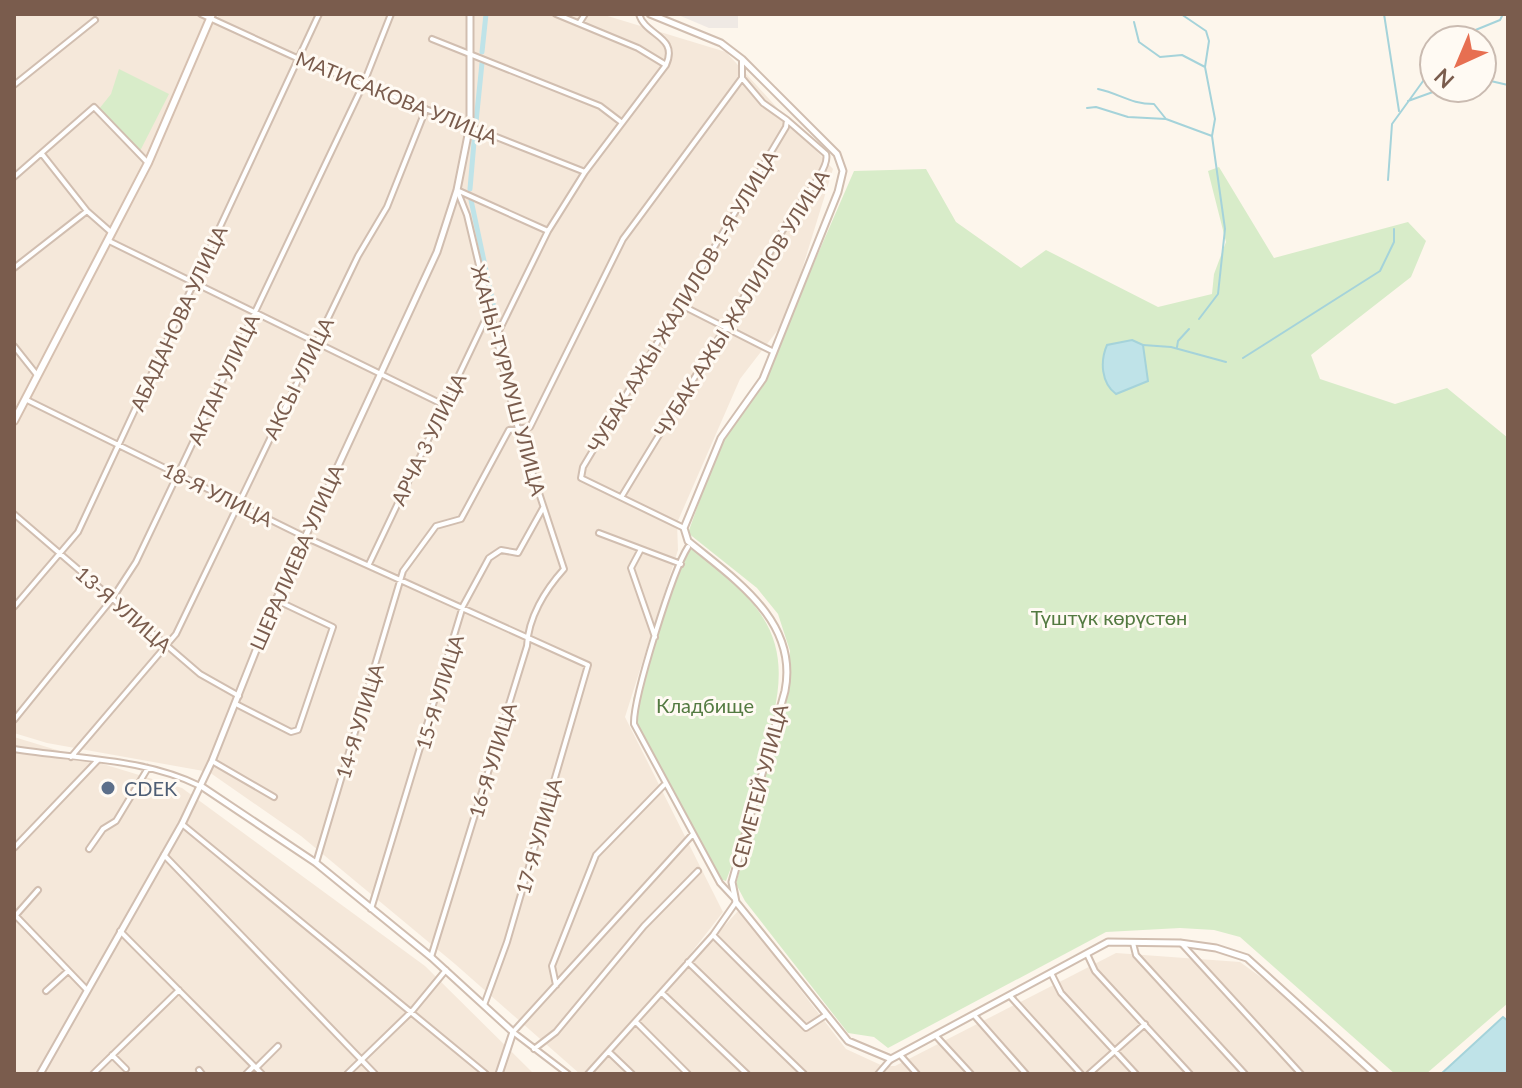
<svg xmlns="http://www.w3.org/2000/svg" width="1522" height="1088" font-family="Lato,sans-serif">
  <style>
    .residential { fill: #f5e8da }
    .industrial { fill: #efe9e4 }
    .green { fill: #d8ecc9 }
    .water { fill: #bfe3e8; stroke: #a5d3da; stroke-width: 2 }
    .lines { fill: none; stroke-linecap: round; stroke-linejoin: round }
    .stream { stroke: #a5d3da; stroke-width: 2 }
    .canal { stroke: #bfe3e8; stroke-width: 5 }
    .minor-casing { stroke: #d1beb0; stroke-width: 8 }
    .tertiary-casing { stroke: #d1beb0; stroke-width: 9 }
    .secondary-casing { stroke: #d6c0b0; stroke-width: 10 }
    .minor { stroke: #fff; stroke-width: 4 }
    .tertiary { stroke: #fff; stroke-width: 5 }
    .secondary { stroke: #fff; stroke-width: 6 }
    .service-dot { fill: #5c6f8a; stroke: #fffaf3; stroke-width: 3 }
    .labels { text-anchor: middle; dominant-baseline: central; stroke-width: 6; stroke-linejoin: round; paint-order: stroke }
    .street-label { font-size: 20px; fill: #7a5c4d; stroke: #fffaf3 }
    .park-label { font-size: 20px; fill: #537a41; stroke: #fffaf3 }
    .service-label { font-size: 20px; fill: #4e5e75; stroke: #fffaf3; text-anchor: start }
  </style>
  <rect width="100%" height="100%" fill="#fdf6ec"/>
  <path class="residential" d="M14,14H195L214,24L219,14H601L726,52L833,169L787,318L740,379L677,523L678,550L625,717L723,912L663,989L585,1074H580L455,964L301,836L209,772L47,743L14,733Z
    M14,737L182,788L425,966L534,1074H14Z
    M739,910L846,1049L883,1066H895L1116,953L1240,962L1310,1013L1371,1074H588Z"/>
  <path class="industrial" d="M676,14H738V28H709Z"/>
  <path class="green" d="M119,69L169,94L139,153L99,109L111,94Z
    M1219,167L1274,258L1408,222L1426,241L1411,277L1311,355L1320,379L1395,404L1447,388L1508,438V1003L1426,1074H1395L1240,937L1214,930L1180,928L1106,932L888,1048L874,1037L848,1033L745,901L736,884L789,688L790,651L778,614L757,588L688,533L727,424L766,373L854,171L926,169L956,222L1021,268L1046,250L1158,307L1212,294L1214,274L1226,242L1208,171Z
    M688,547C702,555 714,566 726,577C799,638 782,688 759,770C749,807 740,845 726,881L720,879L635,727L633,699Z"/>
  <path class="water" d="M1132,340L1143,345L1148,381L1116,394C1101,383 1100,361 1107,345Z
    M1503,1017L1508,1021V1071L1504,1074H1441Z"/>
  <g class="lines">
    <path class="stream" d="M1181,14L1206,31L1209,41L1205,67
      M1384,14L1399,111
      M1134,22L1139,42L1160,57L1182,55L1205,67L1215,119L1212,136L1225,229L1218,294L1199,319
      M1451,40L1500,20L1503,14
      M1482,79L1508,85
      M1098,89C1121,94 1130,104 1154,104L1166,119
      M1408,101L1444,88
      M1087,108L1096,107L1128,117L1166,119L1212,136
      M1388,180L1392,124L1434,66
      M1143,345L1171,347L1226,362
      M1177,347L1178,341L1189,329
      M1243,358L1380,271L1394,242V229"/>
    <path class="canal" d="M482,52L486,14
      M476,122L482,63
      M470,189L475,130
      M471,200L494,308"/>
    <g class="minor-casing">
      <path id="minor" d="M201,14L299,59L585,172
        M556,14L638,48L666,65
        M580,22L585,14
        M432,39L600,106L621,122
        M14,85L95,20
        M42,154L87,211L112,233
        M14,177L94,107L148,163
        M459,191L548,231
        M109,241L444,405
        M14,268L87,211
        M681,305L774,352
        M497,335L548,231L585,172L666,65C679,36 645,36 639,14
        M14,346L37,375
        M25,399L305,537L588,665L507,942L484,1005
        M622,496C677,404 736,314 788,221C796,206 831,169 826,154L787,120
        M14,514L200,674L239,696
        M684,528L581,478L583,467L786,127L787,120L763,103L742,78
        M599,533L681,564
        M688,547C673,570 633,698 634,724L720,883L734,898
        M640,551L631,568L655,637
        M369,564L487,316
        M14,607L78,532L319,14
        M236,704L291,732L298,730L333,627L276,600
        M14,720L112,599L136,562L363,85L391,14
        M14,749C76,759 144,758 200,786
        M71,757L176,634L358,256L387,207L426,109
        M212,761L274,797
        M182,824L486,1074
        M14,848L98,760
        M89,849L103,829L116,821L148,768
        M164,855L375,1074
        M316,863L403,571L436,526L461,519L509,430L530,427L623,239L742,78V61
        M371,909L463,606L489,558L501,550L518,553L543,508
        M14,914L86,989
        M16,915L38,890
        M120,931L262,1074
        M713,935L806,1028L826,1015
        M1133,943L1136,955L1245,1074
        M1181,943L1301,1074
        M1087,954L1095,971L1190,1074
        M431,957L527,646C528,618 545,590 564,569L518,429L467,215L457,190
        M688,962L804,1074
        M1051,973L1061,993L1136,1074
        M556,985L552,966L596,855L664,785
        M46,991L68,971
        M662,993L747,1074
        M1010,996L1081,1074
        M974,1015L1026,1074
        M636,1022L688,1074
        M936,1036L971,1074
        M534,1049L556,1032L644,926L698,871
        M609,1052L632,1074
        M112,1055L126,1069
        M901,1056L917,1074
        M256,1068L278,1046
        M199,1070L202,1074
        M93,1074L179,990
        M246,1074L254,1066
        M347,1074L413,1010L446,970
        M568,1074L513,1032L693,834
        M588,1074L713,935L736,902
        M878,1074L891,1059
        M1089,1074L1145,1024"/>
    </g>
    <g class="tertiary-casing">
      <path id="tertiary" d="M650,14L721,43L742,59L837,154L843,171L838,192L763,379L721,438L684,528L688,541C734,579 799,621 785,691L732,882L736,902L848,1041L891,1059L1108,942L1180,943L1216,948L1247,958L1375,1074
        M201,786L316,863L431,957L513,1032L499,1074
        M40,1074L182,824L212,761L276,600L437,252L457,190L470,125V14"/>
    </g>
    <g class="secondary-casing">
      <path id="secondary" d="M14,421L148,163L212,14"/>
    </g>
    <use href="#minor" class="minor"/>
    <use href="#tertiary" class="tertiary"/>
    <use href="#secondary" class="secondary"/>
  </g>
  <circle class="service-dot" cx="108" cy="788" r="8"/>
  <g class="labels">
    <g class="street-label">
      <text transform="translate(397 97) rotate(22)">МАТИСАКОВА УЛИЦА</text>
      <text transform="translate(682 301) rotate(-59)">ЧУБАК АЖЫ ЖАЛИЛОВ 1-Я УЛИЦА</text>
      <text transform="translate(741 303) rotate(-58)">ЧУБАК АЖЫ ЖАЛИЛОВ УЛИЦА</text>
      <text transform="translate(178 318) rotate(-65)">АБАДАНОВА УЛИЦА</text>
      <text transform="translate(298 378) rotate(-64)">АКСЫ УЛИЦА</text>
      <text transform="translate(223 379) rotate(-65)">АКТАН УЛИЦА</text>
      <text transform="translate(509 380) rotate(75)">ЖАНЫ-ТУРМУШ УЛИЦА</text>
      <text transform="translate(428 439) rotate(-64)">АРЧА 3 УЛИЦА</text>
      <text transform="translate(218 494) rotate(26)">18-Я УЛИЦА</text>
      <text transform="translate(296 557) rotate(-66)">ШЕРАЛИЕВА УЛИЦА</text>
      <text transform="translate(124 609) rotate(41)">13-Я УЛИЦА</text>
      <text transform="translate(439 692) rotate(-73)">15-Я УЛИЦА</text>
      <text transform="translate(359 721) rotate(-73)">14-Я УЛИЦА</text>
      <text transform="translate(492 760) rotate(-73)">16-Я УЛИЦА</text>
      <text transform="translate(759 786) rotate(-75)">СЕМЕТЕЙ УЛИЦА</text>
      <text transform="translate(538 836) rotate(-74)">17-Я УЛИЦА</text>
    </g>
    <g class="park-label">
      <text x="1109" y="617">Түштүк көрүстөн</text>
      <text x="705" y="705">Кладбище</text>
    </g>
    <g class="service-label">
      <text x="124" y="788">CDEK</text>
    </g>
  </g>
  <rect width="1522" height="1088" fill="none" stroke="#7a5c4d" stroke-width="32"/>
  <g transform="translate(1458 64) rotate(224)"><circle r="38" fill="#fffaf3" stroke="#cabbb1" stroke-width="2"/>
  <path d="M0-6L14 30L0 20L-14 30Z" fill="#e76f51"/>
  <text y="-12" font-size="22" font-weight="bold" text-anchor="middle" fill="#7a5c4d">N</text>
  </g>
</svg>
